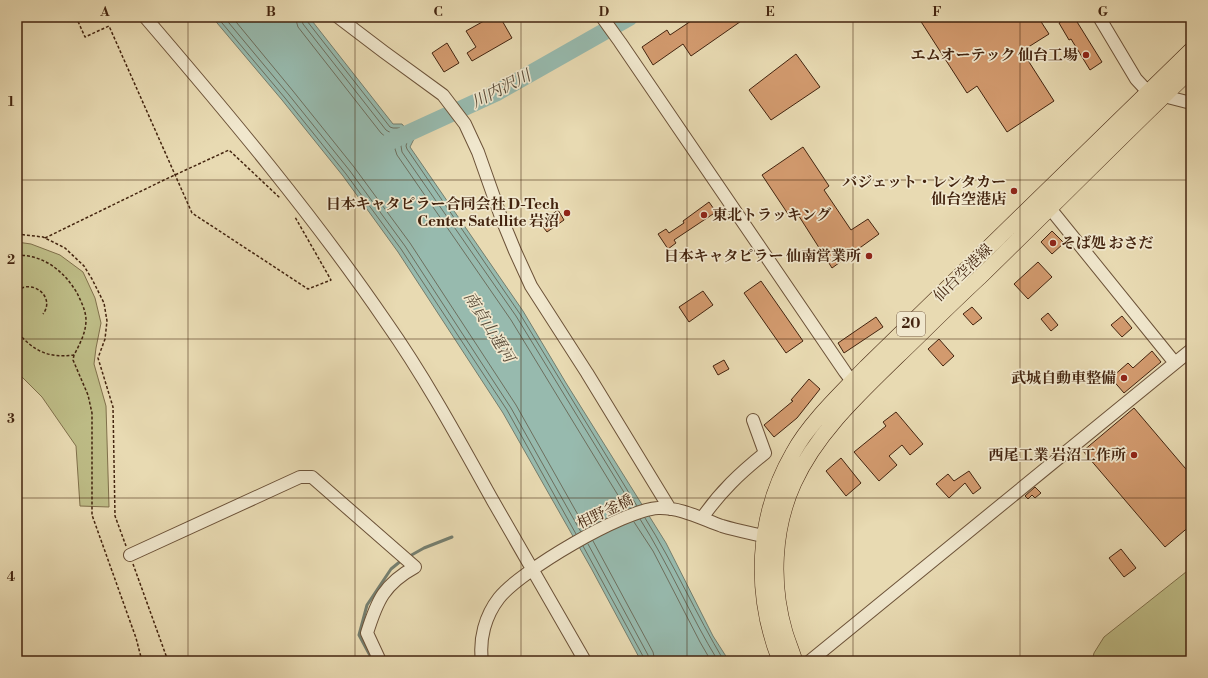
<svg xmlns="http://www.w3.org/2000/svg" width="1208" height="678" font-family="'Libre Bodoni','Noto Serif JP',serif">
  <style>
    .green { fill: #bebd87; stroke: #80704b }
    .water { fill: #97baae; stroke: #757e6e }
    .lines { fill: none; stroke-linecap: round; stroke-linejoin: round }
    .shore { stroke: #6d6f5e; stroke-width: 1 }
    .stream { stroke: #757e6e; stroke-width: 3 }
    .river { stroke: #97baae; stroke-width: 17 }
    .building { fill: #d29a6e; stroke: #43240f }
    .minor-casing { stroke: #6c5238; stroke-width: 14 }
    .major-casing { stroke: #43240f; stroke-width: 16 }
    .path { stroke: #43240f; stroke-width: 1.5; stroke-dasharray: 3 2; stroke-linecap: butt }
    .minor { stroke: #f0e7cd; stroke-width: 12 }
    .major { stroke: #e8dab2; stroke-width: 15 }
    .grid { fill: none; stroke: #43240f; stroke-width: 1; stroke-opacity: 0.55 }
    .poi-dot { fill: #8f2418; stroke: #f0e7cd; stroke-width: 1.5 }
    .labels { text-anchor: middle; dominant-baseline: central; stroke-width: 3.5; stroke-linejoin: round; paint-order: stroke }
    .shield { fill: #f0e7cd; stroke: #775e48; stroke-width: 1 }
    .shield-label { font-size: 14px; font-weight: bold; fill: #43240f }
    .poi-label { font-size: 15px; font-weight: bold; fill: #43240f; stroke: #f0e7cd; text-anchor: end }
    .street-label { font-size: 15px; fill: #43240f; stroke: #f0e7cd }
    .water-label { font-size: 16px; font-style: italic; fill: #584a37; stroke: #f0e7cd }
    .neatline { fill: none; stroke: #43240f; stroke-width: 1.5 }
    .grid-label { font-size: 13px; text-anchor: middle; font-weight: bold; fill: #43240f }
  </style>
  <rect width="100%" height="100%" fill="#e8dab2"/>
  <filter id="stains"><feTurbulence type="fractalNoise" baseFrequency=".005" numOctaves="4"/><feColorMatrix values="0 0 0 0 .2 0 0 0 0 .09 0 0 0 0 .02 0 0 0 .5 -.17"/></filter>
  <radialGradient id="worn" r=".72"><stop offset=".6" stop-color="#630" stop-opacity="0"/><stop offset="1" stop-color="#630" stop-opacity=".3"/></radialGradient>
  <path class="green" d="M17,242L31,244L60,255L83,272L95,298L101,323L96,348L94,364L106,406L109,507L80,506L76,446L42,397L17,372Z
    M1191,568V661H1092L1094,653L1104,637Z"/>
  <path class="water" d="M212,17H309L393,124H402L414,139L410,147L523,311L566,383L666,543L713,636L729,661H641L591,568L503,413L398,252L343,176L282,100Z"/>
  <g class="lines">
    <path class="shore" d="M217,17L285,98L346,174L401,249L507,410L576,534
      M224,17L289,95L350,171L405,246L511,408L581,532
      M232,17L293,91L354,167L410,243L516,405L586,529
      M295,17L298,27L381,133L387,138L395,140V149L397,155L511,320L627,510
      M301,17L303,24L386,130L391,133H398L402,139L401,146L402,152L516,316L633,507
      M306,17L307,21L390,127L393,128H400L408,138L406,146L407,149L520,314L637,506
      M645,518C674,564 696,614 724,661
      M640,519C669,565 690,615 718,661
      M634,522L653,551L700,642L711,661
      M593,541L653,652L655,661
      M588,544L648,655L649,661
      M583,546L644,658V661"/>
    <path class="stream" d="M408,557L424,548L452,537
      M373,661L359,635L367,605L391,569L402,560"/>
    <path class="river" d="M389,142L496,93L630,17"/>
  </g>
  <path class="building" d="M491,17H500L512,38L472,61L467,53L476,47L466,31Z
    M697,17H747L691,56L683,44L653,65L642,47L667,30L670,35Z
    M918,17H1038L1049,34L1022,51L1054,101L1007,132L977,86L967,93Z
    M1068,17H1074L1102,62L1090,70L1071,39L1069,40L1059,23Z
    M447,43L459,63L444,72L432,53Z
    M796,54L820,87L771,120L749,90Z
    M803,147L829,186L824,190L851,230L868,219L879,234L832,268L795,210L788,214L762,175Z
    M709,202L716,212L674,240L676,243L668,249L658,234L666,229L669,233L684,223L683,221Z
    M558,210L564,220L547,232L540,223Z
    M1052,231L1064,243L1052,254L1041,242Z
    M1038,262L1052,277L1028,299L1014,284Z
    M761,281L803,341L786,353L744,293Z
    M703,291L713,305L689,322L679,307Z
    M972,307L982,318L973,325L963,314Z
    M1048,313L1058,325L1051,331L1041,319Z
    M1122,316L1132,328L1122,337L1111,325Z
    M876,317L883,327L844,353L838,343Z
    M939,339L954,356L943,366L928,349Z
    M1152,351L1161,362L1124,393L1111,378L1128,363L1133,368Z
    M724,360L729,369L718,375L713,366Z
    M809,379L820,389L797,418L774,437L764,425L793,401L791,400Z
    M1134,408L1191,475V525L1165,547L1083,451Z
    M896,412L923,444L910,455L902,445L889,456L897,465L879,481L854,452L886,426L883,422Z
    M841,458L861,483L846,496L826,471Z
    M969,471L981,488L973,494L965,483L949,498L936,484L948,474L954,481Z
    M1035,487L1041,493L1035,498L1032,495L1028,499L1025,496Z
    M1121,549L1136,568L1124,577L1109,558Z"/>
  <g class="lines">
    <g class="minor-casing">
      <path id="minor" d="M145,17C229,115 313,215 386,322C426,379 459,440 493,501C524,554 554,608 585,661
        M338,17L384,52L443,95L465,124L478,152L501,217L515,251L531,286L587,373L670,509
        M602,17L620,42L845,372L857,388
        M1099,17L1136,79L1148,92L1191,103
        M1044,201L1175,363
        M702,518C721,491 739,474 765,453L753,420
        M130,555L300,477H312L415,567C384,584 377,601 367,633L380,661
        M482,661C479,639 485,616 499,598C520,571 623,510 658,508C680,507 702,519 722,526C738,531 756,534 772,538
        M810,661L1191,350"/>
    </g>
    <g class="major-casing">
      <path id="major" d="M780,661C753,593 756,517 793,453C809,423 842,392 866,367L1191,50
        M795,661C792,651 788,642 785,632C771,584 773,529 794,483C816,434 858,395 897,357C924,331 951,304 979,278C1050,209 1119,139 1191,70"/>
    </g>
    <path class="path" d="M76,17L85,37L109,26L192,213L308,289L331,280L295,217
      M17,234L43,237L65,248L84,266L92,279L104,303L107,321L105,339L98,358L113,407L115,516L126,546
      M45,238L164,180L229,150L280,198
      M17,255C44,255 64,271 77,293C81,301 86,311 86,320C86,332 80,344 74,355C48,358 35,352 17,332
      M17,291C32,278 56,297 43,314
      M74,355L73,360L88,395L92,413V515L136,638L142,661
      M133,564L168,661"/>
    <use href="#minor" class="minor"/>
    <use href="#major" class="major"/>
  </g>
  <path class="grid" d="M188,17V661M355,17V661M521,17V661M687,17V661M853,17V661M1020,17V661M17,180H1191M17,339H1191M17,498H1191"/>
  <g class="poi-dot">
    <circle cx="1086" cy="55" r="4"/>
    <circle cx="1014" cy="191" r="4"/>
    <circle cx="567" cy="213" r="4"/>
    <circle cx="704" cy="215" r="4"/>
    <circle cx="1053" cy="243" r="4"/>
    <circle cx="869" cy="256" r="4"/>
    <circle cx="1124" cy="378" r="4"/>
    <circle cx="1134" cy="455" r="4"/>
  </g>
  <g class="labels">
    <rect class="shield" x="897" y="312" width="28" height="24" rx="3"/>
    <g class="shield-label">
      <text x="911" y="324">20</text>
    </g>
    <g class="poi-label">
      <text x="1078" y="55">エムオーテック 仙台工場</text>
      <text x="1006" y="182">バジェット・レンタカー<tspan x="1006" dy="17">仙台空港店</tspan></text>
      <text x="559" y="204">日本キャタピラー合同会社 D-Tech<tspan x="559" dy="17">Center Satellite 岩沼</tspan></text>
      <text x="712" y="215" text-anchor="start">東北トラッキング</text>
      <text x="1061" y="243" text-anchor="start">そば処 おさだ</text>
      <text x="861" y="256">日本キャタピラー 仙南営業所</text>
      <text x="1116" y="378">武城自動車整備</text>
      <text x="1126" y="455">西尾工業 岩沼工作所</text>
    </g>
    <g class="street-label">
      <text transform="translate(963 273) rotate(-44)">仙台空港線</text>
      <text transform="translate(605 512) rotate(-25)">相野釜橋</text>
    </g>
    <g class="water-label">
      <text transform="translate(501 89) rotate(-27)">川内沢川</text>
      <text transform="translate(489 327) rotate(58)">南貞山運河</text>
    </g>
  </g>
  <rect width="1208" height="678" fill="none" stroke="#e8dab2" stroke-width="44"/>
  <rect x="22" y="22" width="1164" height="634" class="neatline"/>
  <g class="grid-label">
    <text x="105" y="16">A</text>
    <text x="271" y="16">B</text>
    <text x="438" y="16">C</text>
    <text x="604" y="16">D</text>
    <text x="770" y="16">E</text>
    <text x="937" y="16">F</text>
    <text x="1103" y="16">G</text>
    <text x="11" y="106">1</text>
    <text x="11" y="264">2</text>
    <text x="11" y="423">3</text>
    <text x="11" y="581">4</text>
  </g>
  <rect width="100%" height="100%" filter="url(#stains)"/>
  <rect width="100%" height="100%" fill="url(#worn)"/>
</svg>
